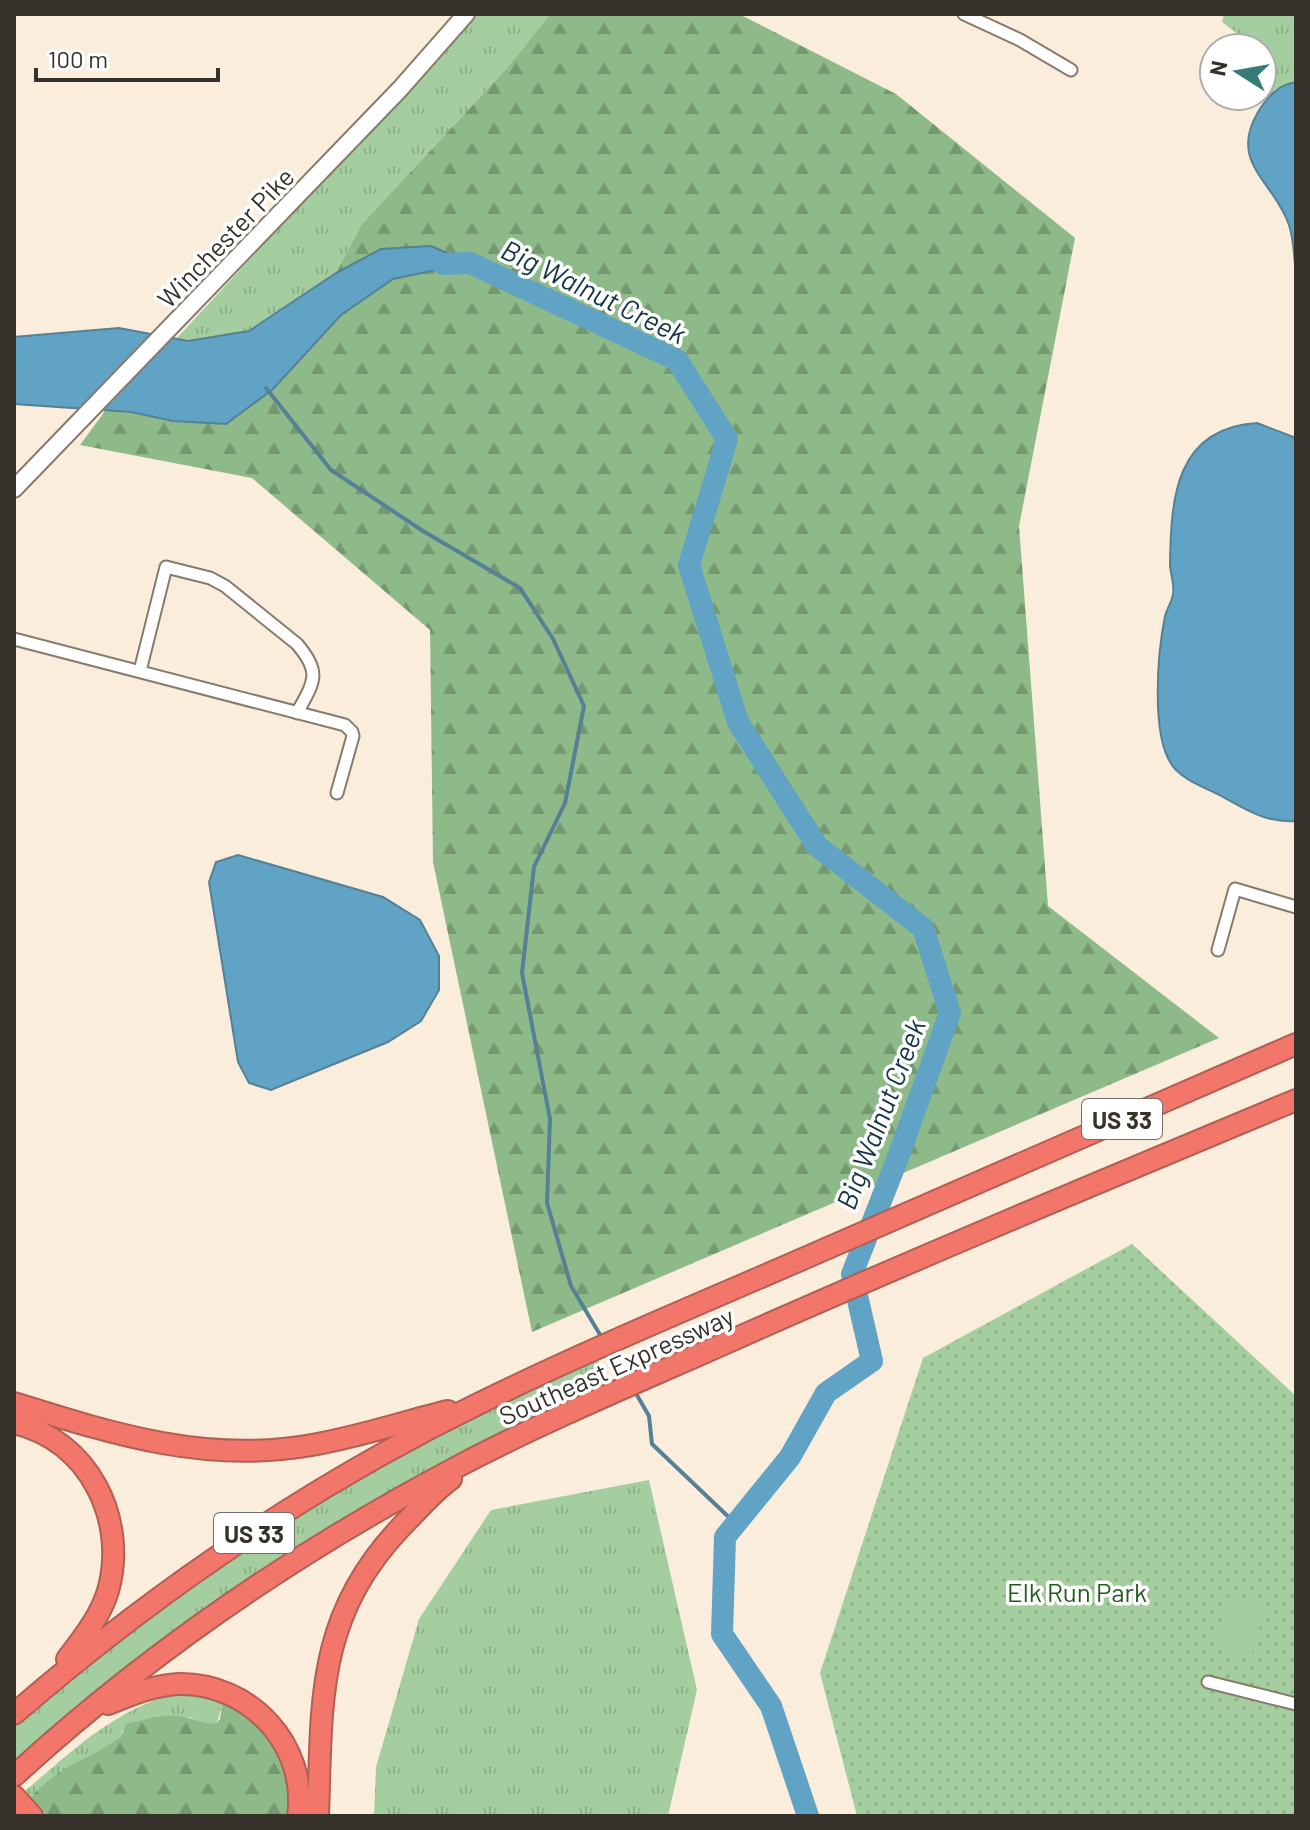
<svg xmlns="http://www.w3.org/2000/svg" width="1310" height="1830" font-family="Barlow,sans-serif">
  <style>
    .grass { fill: url(#grass-tufts) }
    .forest { fill: url(#forest-firs) }
    .park { fill: url(#park-dots) }
    .garden { fill: #a4ce9f }
    .water { fill: #61a3c5; stroke: #548196; stroke-width: 2 }
    .lines { fill: none; stroke-linecap: round; stroke-linejoin: round }
    .stream { stroke: #548196; stroke-width: 4 }
    .river { stroke: #61a3c5; stroke-width: 22 }
    .street-casing { stroke: #877b6c; stroke-width: 15 }
    .secondary-casing { stroke: #877b6c; stroke-width: 20 }
    .highway-casing { stroke: #b15e54; stroke-width: 24 }
    .street { stroke: #fff; stroke-width: 11 }
    .secondary { stroke: #fff; stroke-width: 16 }
    .highway { stroke: #f3766a; stroke-width: 20 }
    .labels { text-anchor: middle; dominant-baseline: central; stroke-width: 7; stroke-linejoin: round; paint-order: stroke }
    .shield { fill: #fff; stroke: #726f6a; stroke-width: 2 }
    .shield-label { font-size: 24px; font-weight: bold; fill: #36312a }
    .street-label { font-size: 26px; fill: #36312a; stroke: #fff }
    .park-label { font-size: 26px; fill: #215c1c; stroke: #fff }
    .water-label { font-size: 28px; font-style: italic; fill: #163544; stroke: #fff }
  </style>
  <defs>
    <pattern id="grass-tufts" width="24" height="20" patternUnits="userSpaceOnUse" patternTransform="scale(2)"><rect width="24" height="20" fill="#a4ce9f"/><path d="M3 7l-1-3M5 7V3M7 7l1-3M15 17l-1-3M17 17v-4M19 17l1-3" fill="none" stroke="#8eb189"/></pattern>
    <pattern id="forest-firs" width="22" height="20" patternUnits="userSpaceOnUse" patternTransform="scale(2)"><rect width="22" height="20" fill="#8eba89"/><path d="M5 1l3.5 6h-7zM16 11l3.5 6h-7z" fill="#759870"/></pattern>
    <pattern id="park-dots" width="8" height="8" patternUnits="userSpaceOnUse" patternTransform="scale(2)"><rect width="8" height="8" fill="#a4ce9f"/><path d="M2 2h.1M6 6h.1" fill="none" stroke="#8eb189" stroke-width="1.8" stroke-linecap="round"/></pattern>
  </defs>
  <rect width="100%" height="100%" fill="#fbeddc"/>
  <path class="grass" d="M477,14H550L508,67L361,225L336,273L248,331L188,341L176,339Z
    M1224,14H1296V82L1275,89L1264,102C1282,68 1268,77 1262,48H1256L1222,22Z
    M598,1360L609,1383L478,1445L14,1765V1726C148,1607 300,1504 460,1422C505,1400 552,1381 598,1360Z
    M649,1480L697,1690L668,1816H374L376,1767L419,1619L491,1510Z
    M172,1694H199L226,1702L222,1705L217,1723L209,1725L189,1717L122,1731V1737C89,1761 59,1764 30,1798L25,1791C72,1751 112,1712 172,1694Z"/>
  <path class="forest" d="M550,14H739L896,94L1075,238L1019,526L1048,906L1219,1038L532,1332L433,862L430,630L252,478L80,445L105,411L131,412L173,421L273,389L341,315L393,279L468,263L431,246L381,249L336,273L361,225L508,67Z
    M226,1702L250,1714L286,1764L291,1816H46L30,1798C59,1764 88,1761 121,1737L126,1724C146,1719 165,1713 185,1717C196,1719 205,1725 217,1723L220,1719L222,1705Z"/>
  <path class="park" d="M1132,1244L1296,1396V1816H857L820,1673L923,1358Z"/>
  <path class="garden" d="M1229,1595L1266,1604L1251,1658L1215,1649Z"/>
  <path class="water" d="M1296,82V274C1294,258 1294,240 1289,225C1274,181 1228,163 1258,112C1268,96 1278,85 1296,82Z
    M431,246L469,263L393,279L341,315L273,389L226,424L173,421L131,412L14,404V337L119,328L188,341L249,331L336,273L381,249Z
    M1257,423L1296,438V821C1267,823 1248,811 1223,797C1207,788 1189,783 1176,770C1149,743 1158,651 1165,616C1167,608 1172,602 1173,594C1175,585 1170,573 1170,564C1171,499 1175,428 1257,423Z
    M238,855L383,897L420,920L439,956V990L421,1021L388,1042L271,1090L249,1083L238,1062L209,882L216,862Z"/>
  <g class="lines">
    <path class="stream" d="M266,388L331,470L423,531L520,588L553,639L584,706L565,803L534,867L522,973L550,1119L547,1203L571,1286L602,1338
      M609,1349L627,1379
      M634,1390L649,1416L652,1444L736,1524"/>
    <path class="river" d="M443,264L470,263L677,360L727,439L689,565L738,722L817,846L923,928L950,1013L897,1160L852,1274L872,1361L826,1393L790,1457L725,1537L722,1634L771,1706L808,1816"/>
    <g class="street-casing">
      <path id="street" d="M964,14L1020,40L1071,70
        M14,639L345,725L352,732L353,736L337,793
        M140,671L166,567L210,578L225,586L297,644C322,673 314,682 297,713
        M1218,950L1235,889L1296,907
        M1208,1682L1296,1704"/>
    </g>
    <g class="secondary-casing">
      <path id="secondary" d="M14,489L400,89L466,14"/>
    </g>
    <g class="highway-casing">
      <path id="highway" d="M14,1403C113,1434 207,1464 312,1445C358,1437 403,1422 448,1411
        M14,1423C89,1440 128,1520 108,1591C100,1617 83,1638 67,1659
        M108,1704C131,1695 154,1685 179,1684C250,1683 308,1745 298,1816
        M14,1714C155,1592 312,1485 480,1403C592,1348 707,1301 821,1251C979,1182 1137,1112 1296,1044
        M14,1776C147,1654 298,1551 457,1467C548,1419 643,1380 737,1338C922,1256 1109,1178 1296,1100
        M14,1796L32,1816
        M318,1816C322,1700 316,1616 402,1526C418,1510 433,1492 451,1479"/>
    </g>
    <use href="#street" class="street"/>
    <use href="#secondary" class="secondary"/>
    <use href="#highway" class="highway"/>
  </g>
  <g class="labels">
    <g class="shield">
      <rect x="1082" y="1099" width="80" height="40" rx="6"/>
      <rect x="214" y="1513" width="80" height="40" rx="6"/>
    </g>
    <g class="shield-label">
      <text x="1122" y="1119">US 33</text>
      <text x="254" y="1533">US 33</text>
    </g>
    <g class="street-label">
      <text transform="translate(225 237) rotate(-46)">Winchester Pike</text>
      <text transform="translate(616 1365) rotate(-24)">Southeast Expressway</text>
    </g>
    <g class="park-label">
      <text x="1077" y="1591">Elk Run Park</text>
    </g>
    <g class="water-label">
      <text transform="translate(594 291) rotate(26)">Big Walnut Creek</text>
      <text transform="translate(880 1114) rotate(-69)">Big Walnut Creek</text>
    </g>
  </g>
  <rect width="1310" height="1830" fill="none" stroke="#36312a" stroke-width="32"/>
  <g transform="translate(1238 72) rotate(281)"><circle r="38" fill="#ffffff" stroke="#afadaa" stroke-width="2"/>
  <path d="M0-6L14 30L0 20L-14 30Z" fill="#357c76"/>
  <text y="-12" font-size="22" font-weight="bold" text-anchor="middle" fill="#36312a">N</text>
  </g>
  <path d="M36 68v12h182v-12" fill="none" stroke="#36312a" stroke-width="4"/>
  <text x="48" y="68" font-size="24" fill="#36312a" stroke="#ffffff" stroke-width="6" paint-order="stroke">100 m</text>
</svg>
